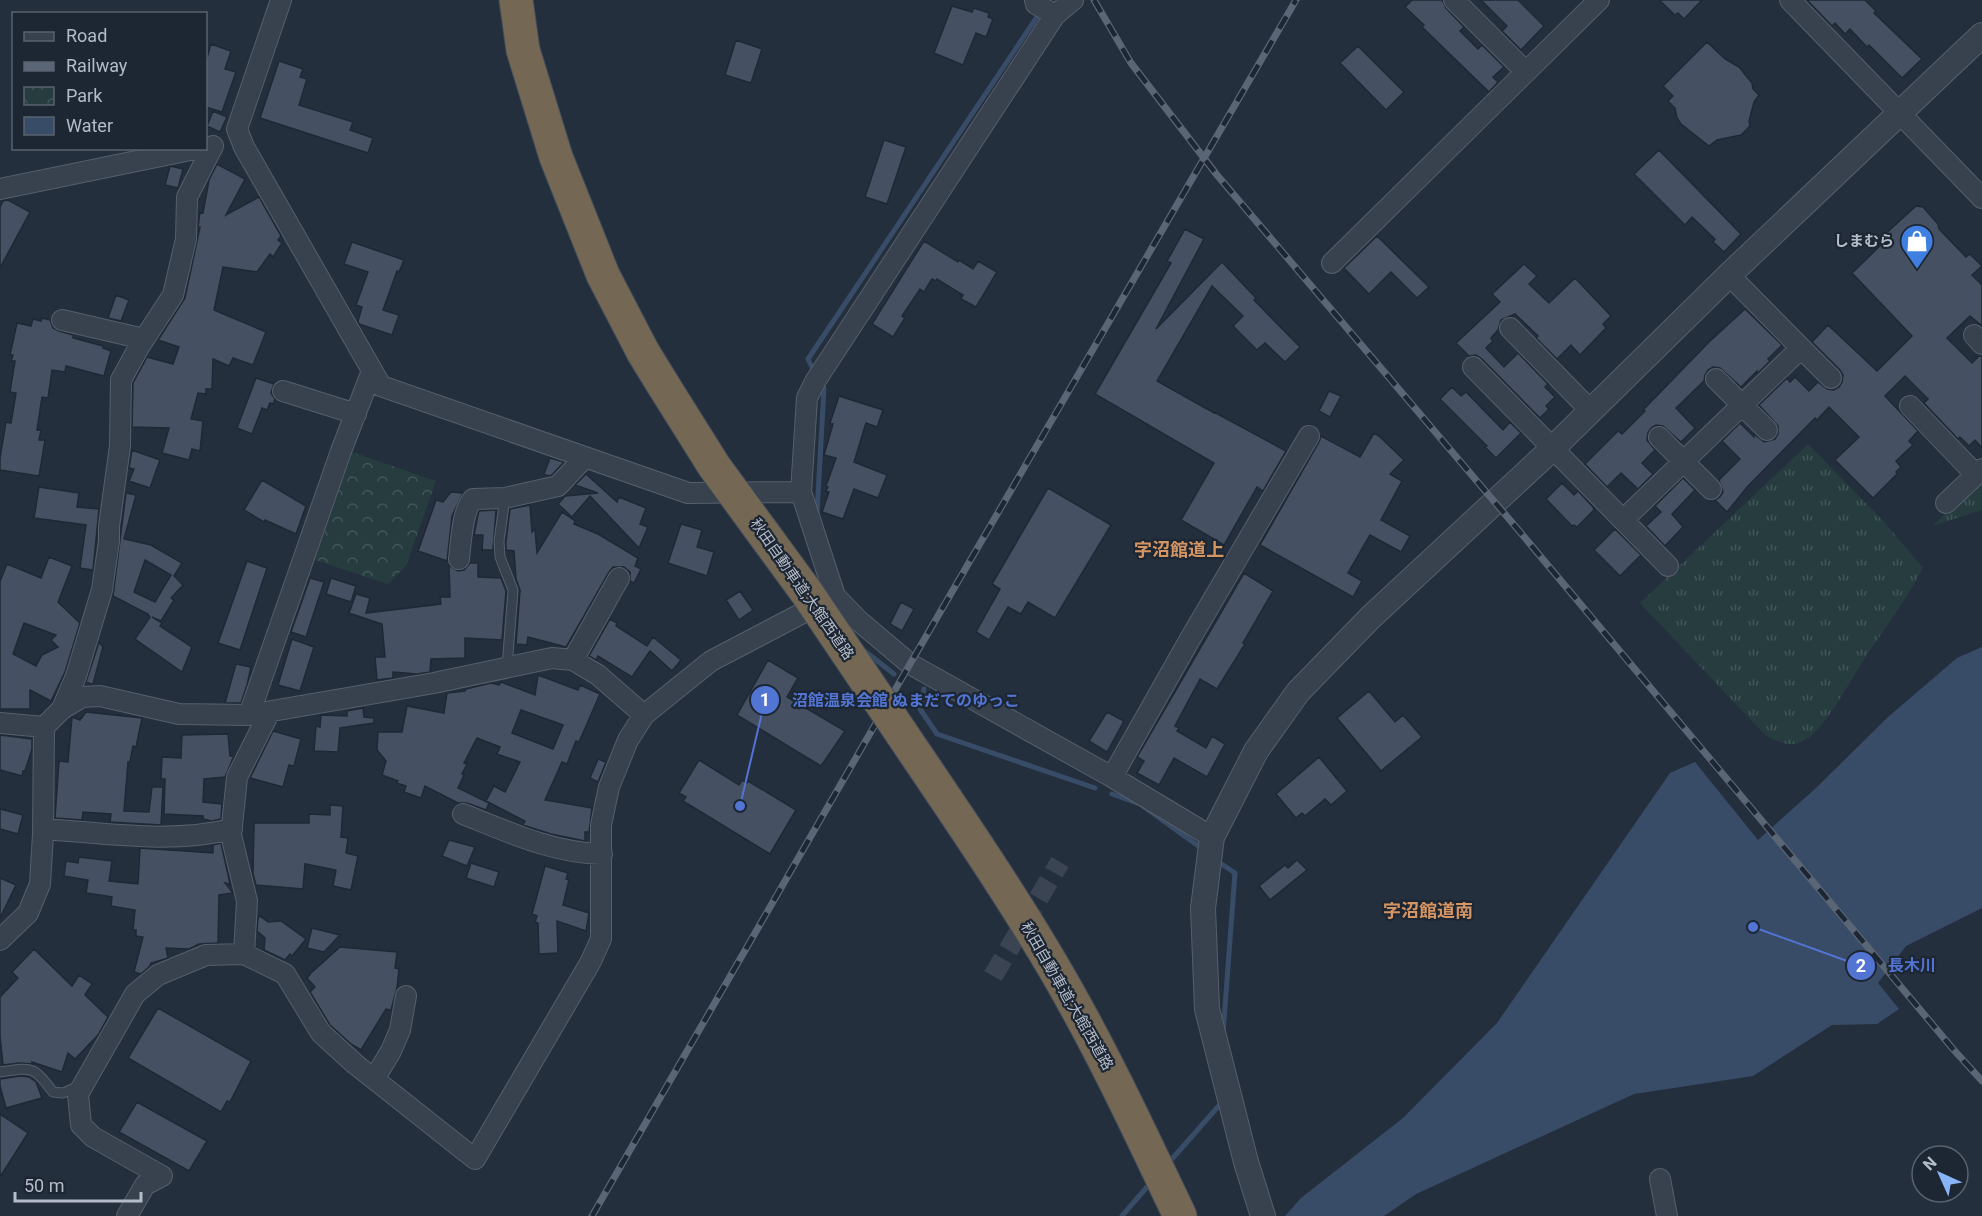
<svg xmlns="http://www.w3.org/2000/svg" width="1982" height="1216" font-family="Roboto,'Noto Sans JP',sans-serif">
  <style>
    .grass { fill: url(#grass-tufts) }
    .park { fill: url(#park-crowns) }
    .water { fill: #394c67 }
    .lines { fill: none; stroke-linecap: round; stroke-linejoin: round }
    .stream { stroke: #394c67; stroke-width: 5 }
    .building { fill: #455162; stroke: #1f2835; stroke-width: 1.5; fill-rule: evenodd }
    .minor-tunnel { stroke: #3a4453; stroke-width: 20; stroke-dasharray: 20 10; stroke-linecap: butt }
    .service-casing { stroke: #565f6c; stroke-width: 11 }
    .minor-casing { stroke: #565f6c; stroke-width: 22 }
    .tertiary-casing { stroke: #565f6c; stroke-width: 26 }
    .motorway-casing { stroke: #434c59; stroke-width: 35 }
    .service { stroke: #38414e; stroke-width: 9 }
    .minor { stroke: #38414e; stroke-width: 20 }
    .tertiary { stroke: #38414e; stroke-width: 24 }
    .motorway { stroke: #746855; stroke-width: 33 }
    .rail-casing { stroke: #5a6575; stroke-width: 7 }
    .rail { stroke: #1d2633; stroke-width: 4.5; stroke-dasharray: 14; stroke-linecap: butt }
    .motorway-bridge-casing { stroke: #434c59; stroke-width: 35; stroke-linecap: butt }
    .motorway-bridge { stroke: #746855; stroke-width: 33 }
    .labels { text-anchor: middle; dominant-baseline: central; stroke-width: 4.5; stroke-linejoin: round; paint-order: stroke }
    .poi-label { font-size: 15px; font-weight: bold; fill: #b4bcc9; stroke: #1d2633; text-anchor: end }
    .street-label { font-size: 15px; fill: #b4bcc9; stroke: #1d2633 }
    .quarter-label { font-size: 18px; font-weight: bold; fill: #d59563; stroke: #1d2633 }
    .leader { fill: none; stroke: #5274d3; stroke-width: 2 }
    .callout-dot { fill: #5274d3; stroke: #1d2633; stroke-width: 2 }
    .mark-label { font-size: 18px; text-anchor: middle; font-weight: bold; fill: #fff }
    .callout-label { font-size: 16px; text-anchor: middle; font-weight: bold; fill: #5274d3; stroke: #1d2633; stroke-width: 4.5; stroke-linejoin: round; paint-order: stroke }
  </style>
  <defs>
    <pattern id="grass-tufts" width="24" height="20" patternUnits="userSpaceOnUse" patternTransform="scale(1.5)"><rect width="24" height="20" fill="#263c3f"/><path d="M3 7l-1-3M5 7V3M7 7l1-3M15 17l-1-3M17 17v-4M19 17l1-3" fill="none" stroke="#435659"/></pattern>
    <pattern id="park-crowns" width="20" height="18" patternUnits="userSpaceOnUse" patternTransform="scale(1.5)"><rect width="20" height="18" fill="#263c3f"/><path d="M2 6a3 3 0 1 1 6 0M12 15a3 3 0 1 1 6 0" fill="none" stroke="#435659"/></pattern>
  </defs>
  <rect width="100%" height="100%" fill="#242f3e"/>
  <path class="grass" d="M1808,444L1885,523L1923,568C1906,600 1885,628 1865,658C1851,679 1826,728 1805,740C1792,749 1779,742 1766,736L1640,603Z
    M1982,480V510L1932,526Z"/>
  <path class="park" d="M352,452L436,481L406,566L388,584L315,560Z"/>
  <path class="water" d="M1982,647V908L1906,946L1878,983L1899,1009L1877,1024L1832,1025L1753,1076L1634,1094L1416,1194L1384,1216H1285L1301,1198L1403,1118L1497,1023L1670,773L1695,762L1758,840L1816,788L1888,717L1957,658Z"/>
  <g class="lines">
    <path class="stream" d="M812,367L808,359L1037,17
      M817,513L824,388
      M866,652L894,674
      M924,689L920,709L937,734L1095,788
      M1112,794L1140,804L1197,845
      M1223,865L1235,873L1223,1034
      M1172,1159L1223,1101
      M1122,1216L1147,1187"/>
  </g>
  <path class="building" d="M1412,0H1442L1446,8L1464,27L1460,31L1478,49L1482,45L1504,67L1493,77L1498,82L1489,92L1422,27L1424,25L1405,7Z
    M1481,0H1518L1544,26L1521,50L1502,31L1507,26Z
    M1659,0H1702L1684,19L1678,13L1675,15Z
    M1807,0H1865L1876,11L1874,13L1922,59L1902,78L1869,45L1867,47L1850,29L1845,34L1835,23L1832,26Z
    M952,6L972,12L974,8L989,13L988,17L993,19L986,37L976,33L963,65L934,53Z
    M736,40L762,49L751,83L725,75Z
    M1707,42L1725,59L1739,67L1752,83L1753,89L1759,95L1754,102L1749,121L1750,126L1741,135L1717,140L1709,146L1681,124L1677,118L1675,108L1668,101L1673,96L1663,86Z
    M211,44L231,51L225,69L236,72L222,112L206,107V61Z
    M1358,46L1404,92L1386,110L1340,63Z
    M279,61L303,69L300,77L307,79L299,105L353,122L350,130L373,138L368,153L260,118Z
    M213,111L227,117L220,132L207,126Z
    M884,140L906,147L887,204L865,197Z
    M1659,150L1741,234L1724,252L1713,242L1715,239L1692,217L1685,225L1634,174Z
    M217,164L245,179L226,215L259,197L281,236L278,240L282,243L273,257L270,254L257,272L223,267L214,310L266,332L253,365L233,358L229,366L213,359L212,389H206V394L198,393L191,419L203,421L200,451L192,449L189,460L162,453L169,428L132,427L133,383L147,357L173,364L179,347L158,340L185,298L200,227H198L200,212L203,213L209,180Z
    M170,166L183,169L178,188L165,185Z
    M8,200L30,212L0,268V207L3,201Z
    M1916,206L1923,207L1938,224L1939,229L1966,257L1970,254L1982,266L1972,275L1982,285V326L1970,316L1947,338L1972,363L1979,356H1982V448L1975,440L1969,446L1960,437L1958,439L1924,403L1928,399L1905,376L1885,396L1918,431L1909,441L1913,445L1896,461L1901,467L1896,472L1897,474L1873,498L1835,460L1859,437L1829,407L1817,420L1815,418L1748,486L1727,512L1715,500L1720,497L1723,492L1719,480L1740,459L1722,441L1740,423L1754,437V434L1764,442L1775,439L1778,434V426L1759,405L1787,378L1790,382L1795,377L1809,391L1818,382L1827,389L1834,390L1839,387L1842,382L1843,375L1840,370L1812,342L1828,325L1877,371L1912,336L1852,273L1883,243L1882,237Z
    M1185,229L1204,239L1156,329L1222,262L1256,298L1254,300L1300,347L1285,362L1265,343L1257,350L1233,326L1243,316L1212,286L1157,381L1214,413V412L1286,451L1263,491L1257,487L1224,545L1181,520L1214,463L1095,394L1171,263L1167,261Z
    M1377,236L1429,287L1417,298L1391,272L1369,294L1344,268Z
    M924,241L958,262L959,260L973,269L978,261L997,272L976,307L961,299L963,295L937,279L936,281L932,279L924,292L920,289L902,316L905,318L893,337L872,324Z
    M352,242L404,260L399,272L397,271L383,310L399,315L392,335L359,324L358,321L362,307L356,305L368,272L344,264Z
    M1524,264L1537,276L1529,284L1549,303L1575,278L1611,316L1603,324L1606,328L1580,355L1571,345L1557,359L1536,338L1538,336L1515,314L1501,320L1498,330L1491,338L1493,341L1486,348L1504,367L1518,353L1548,384L1545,387L1555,397L1546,406L1549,409L1540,418L1482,359L1476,355L1469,356L1456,343L1500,302L1492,294Z
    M116,295L129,300L121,321L108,318Z
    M1745,309L1782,345L1768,359L1770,361L1757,374V371L1741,387L1720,368L1713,367L1708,370L1705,375L1704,381L1676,408L1695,428L1681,442L1663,426L1656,425L1651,428L1648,433L1647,440L1655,450L1642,463L1653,474L1638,489L1621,473L1607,487L1585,464L1618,431L1622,434L1645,411L1643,410L1709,342Z
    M42,318L50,320L53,328L59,331L73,335V338L103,346V348L111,351L104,376L66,366L65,372L52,370L48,398L42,397L37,430H41L39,440H45L39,476L0,470V458L6,422L11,423L16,393L10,392L15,361H11L13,355H10L17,323L31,326L33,319L41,321Z
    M256,378L274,384L271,393L275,399L273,404L270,403L267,410L262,408L252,434L237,428Z
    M1452,387L1461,396L1466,392L1503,430L1510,422L1521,433L1496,458L1485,447L1487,446L1440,399Z
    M1329,391L1341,396L1330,417L1319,411Z
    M839,396L883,410L877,427L866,423L854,462L887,475L878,498L854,489L843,519L822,512L829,492L826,491L828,487L826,486L836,458L824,455L833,424L830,423Z
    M1374,433L1380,437L1404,460L1390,474L1402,481L1381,520L1410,536L1401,552L1370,535L1348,573L1362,581L1353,597L1260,545L1319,442L1321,436L1360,457Z
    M132,450L160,460L150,488L129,481L134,469L129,468Z
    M550,458L564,462L552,475L548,476L544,474Z
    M586,474L617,502L619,497L646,508L640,524L648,527L639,548L590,496L572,517L558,504L565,496L598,493L575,485Z
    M1683,478L1695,490L1672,514L1683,527L1665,546L1646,526L1661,512L1655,506Z
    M262,480L306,506L296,534L265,520L264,522L244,510Z
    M1562,483L1574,495L1578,491L1593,507L1594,510L1577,527L1574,525L1572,526L1546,499Z
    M39,487L79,493L77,507L99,509L93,570L80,568L86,525L34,518Z
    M1048,488L1111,525L1055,618L1028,602L1021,614L1008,607L989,640L976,632L1000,589L992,584Z
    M451,492L463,493L452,516L447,561L418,551L436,500L443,502Z
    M126,493L136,495L124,539L151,545L182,563L174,576L183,585L171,598L174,600L161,621L152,617L162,623L160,626L192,647L182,672L135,639L150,617L148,614L113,596ZM145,560L171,575L155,602L134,592Z
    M530,505L532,532L535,529L537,553L562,512L575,521L574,524L598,534L638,558L635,566L641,569L634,583L630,581V572L624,567H613L609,572L566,647L528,637L527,645L516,644L520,590L516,579L514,551L506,550V541L510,509Z
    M496,510L493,550H482L483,535H474L478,515L479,511Z
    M681,524L702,530L697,547L714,552L707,576L668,563Z
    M1615,529L1641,555L1620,576L1594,550Z
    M49,557L72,566L58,602L80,623L65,672L51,701L30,690V709H0V581L7,564L41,578ZM24,623L56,635L51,640L58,647L42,655L36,666L13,654Z
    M247,561L267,568L240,650L218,643Z
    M470,563H478V577L501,578L506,591L502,640L465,638V658L431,659L430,672L417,674L393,672V678L377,680L375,657H385L382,624L349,613L356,594L370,598L366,613L441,604L440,597H450L449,565L458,571L464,570Z
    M1244,573L1273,591L1243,643L1245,644L1217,689L1200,679L1175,726L1179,728L1177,731L1206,748L1212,736L1225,744L1207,777L1174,758L1159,785L1137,773L1144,761L1137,757Z
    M310,578L324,582L306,637L291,632Z
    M331,578L356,586L351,602L326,594Z
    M740,591L753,610L739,620L726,600Z
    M901,602L914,609L902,631L890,624Z
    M610,619L617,623L616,626L647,646L653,637L681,660L672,671L650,651L632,677L598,656L596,660L589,656Z
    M292,639L314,647L300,691L278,685Z
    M99,642L103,647L93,684H91L86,682Z
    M768,660L798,678L787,697L845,731L821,766L737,715Z
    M236,664L251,667L247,685L241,703H225Z
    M538,675L578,690L580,685L600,694L579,742L576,741L567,764L562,762L545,800L592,808L589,832H585V841L551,834L523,825L525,821L486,801L494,786L505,792L520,762L497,754L500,747L477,738L464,763L467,764L462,774L464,775L458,788L489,803L486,810L467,803H458L425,786L421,798L404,792L406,786L397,783L398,781L382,775L386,761L377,750L378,732H402L407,706L444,713L447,693L465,691L466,689L491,683L499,685L501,682L535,695ZM521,710L563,725L553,749L512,733Z
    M1369,691L1395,722L1403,715L1422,737L1381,771L1337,718Z
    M363,708L364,717L374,718V723L340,728L338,752L314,751L316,726L320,727L321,715L347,716V711Z
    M86,712L142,718L136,747L133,746L130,762H128L124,811L149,812L152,787H163L161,825L110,822L111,814L83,812L82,820L55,818L59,761L68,762L72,717L80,720Z
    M1107,712L1124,721L1107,752L1089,741Z
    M273,731L301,739L294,766L289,765L283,787L250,778Z
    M228,734L230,756H234L225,777L204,779L203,802L222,804L221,819L212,821L203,819V816L164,814L165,779H161L162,757L181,758L182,735Z
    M0,735L32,739V749L25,771H23L22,776L0,770Z
    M1319,757L1347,791L1331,805L1325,799L1305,816L1302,813L1296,818L1276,794Z
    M598,759L606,762L598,782L590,778Z
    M699,760L739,785L742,780L747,783L748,781L796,810L770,854L683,801L686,797L679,793Z
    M330,805L343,806L341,837L348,838L346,853L358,856L351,890L333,886L336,870L305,864L303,889L256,885L253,874L254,823H309V814L330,815Z
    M0,809L23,815L18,834L0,829Z
    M449,840L475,847L467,866L442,856Z
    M221,843L230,884L225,883L233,893L219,895L218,943L199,944L189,949L166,948L168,958L151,963L150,966L141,974L134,972L143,937L136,936V930H133L135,910L111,906L112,897L86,893L88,880L64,876L66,861L78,863L79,857L112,861L109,881L138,884L140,848L213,853V845Z
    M1297,860L1307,870L1270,900L1259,886L1285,865L1288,868Z
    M471,863L499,872L494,887L466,878Z
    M545,866L568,873L566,879L569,880L563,905L589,913L586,931L557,921L558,953L539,954L538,923L535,922L537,916L532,914Z
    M0,878L16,885L0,918Z
    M260,916L268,922L281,921L306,939L292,956L290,954L285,960L264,950L265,938L257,931L258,918Z
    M312,928L340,935L324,952L307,948Z
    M340,947L397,952L395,968L399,969L397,988L391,1010L386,1009L361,1050L351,1044L330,1025L310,992L315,987L307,978L311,973Z
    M34,949L72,986L79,975L92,984L85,995L108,1017L98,1035L75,1059L68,1053L62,1072L32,1062L33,1064L19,1063L3,1065L0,1036V997L18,978L12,972Z
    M158,1008L251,1061L230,1102L227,1101L221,1112L128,1058Z
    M20,1076L29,1077L36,1082L42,1098L6,1108L0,1086V1079Z
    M137,1102L207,1141L189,1171L119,1132Z
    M0,1114L28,1133L0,1177Z"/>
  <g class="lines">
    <path class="minor-tunnel" d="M993,976L1060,862"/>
    <g class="service-casing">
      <path id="service" d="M505,498L499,541L500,557L513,590L507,667
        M0,1072C33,1067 33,1066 53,1092L63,1093L79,1086"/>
    </g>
    <g class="minor-casing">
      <path id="minor" d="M281,0L237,129L244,147L381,386L688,493L801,492
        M1035,0L1036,4L1055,15
        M1073,0L1055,15L816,380L807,398L801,492L835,596L859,621L910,664L1112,777L1212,837
        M1454,0L1525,71
        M1790,0L1982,198
        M0,189L200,148
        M1332,263L1599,0
        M62,320L144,339
        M1510,328L1591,411
        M1974,335L1982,344
        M1801,348L1831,378
        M1473,367L1668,566
        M1716,379L1767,430
        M283,391L356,414
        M1910,406L1976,475
        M1659,437L1711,489
        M1946,503L1982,469
        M1623,520L1801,348L1729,275
        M459,559C461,543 462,510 473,499L505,498L558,486L585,457
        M573,660L619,578
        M62,709L76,676L102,590L109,541V526L120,446L121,380L139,347L173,295L186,239L187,197L213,146
        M249,715L341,451L372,371
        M0,723L44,727
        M1112,777L1190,639L1309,436
        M463,814C508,832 553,853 602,854
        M43,829C105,833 171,844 232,829
        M0,940L28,913L40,884L43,834L44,727L62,709L82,697L100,696L179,714L249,715L434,683L552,658L573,660L598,675L644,715
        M244,954L247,901L231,835L237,777L269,713
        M374,1079L391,1051L400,1030L406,996
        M162,1176L93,1137L81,1125L78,1094L135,994L158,975L206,955L244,954L285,974L321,1033L355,1064L475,1159L590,963L601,939V825L609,787L628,740L644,715L711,661L835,596
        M1660,1179L1667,1216
        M127,1216L145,1185L162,1176"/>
    </g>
    <g class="tertiary-casing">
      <path id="tertiary" d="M1263,1216L1246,1162L1207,1009L1203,908L1212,837L1256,751L1298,692L1371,617L1552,449L1729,275L1982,35"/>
    </g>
    <g class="motorway-casing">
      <path id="motorway" d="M516,0L523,50L556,157L603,275L643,352L662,383
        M902,734C954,811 1007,888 1054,968C1101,1048 1140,1132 1180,1216"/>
    </g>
    <use href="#service" class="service"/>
    <use href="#minor" class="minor"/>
    <use href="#tertiary" class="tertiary"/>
    <use href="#motorway" class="motorway"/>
    <g class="rail-casing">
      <path id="rail" d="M1094,0L1131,63L1217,175L1515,526L1953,1049L1982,1081
        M592,1216L910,664L1296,0"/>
    </g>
    <use href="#rail" class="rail"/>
    <g class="motorway-bridge-casing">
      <path id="motorway-bridge" d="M662,383L714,466L807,593L902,734"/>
    </g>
    <use href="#motorway-bridge" class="motorway-bridge"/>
  </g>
  <defs>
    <g id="shop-pin" transform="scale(1.725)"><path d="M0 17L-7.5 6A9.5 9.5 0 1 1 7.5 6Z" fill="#3f7fe0" stroke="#1d2633"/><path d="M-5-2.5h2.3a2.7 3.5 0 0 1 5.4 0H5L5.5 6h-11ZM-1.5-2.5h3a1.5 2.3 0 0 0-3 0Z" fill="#fff"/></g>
  </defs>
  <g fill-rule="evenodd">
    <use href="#shop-pin" x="1917" y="241"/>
  </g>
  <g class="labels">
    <g class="poi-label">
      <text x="1894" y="241">しまむら</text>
    </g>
    <g class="street-label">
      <text transform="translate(802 589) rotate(55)">秋田自動車道;大館西道路</text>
      <text transform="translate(1067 996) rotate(60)">秋田自動車道;大館西道路</text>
    </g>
    <g class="quarter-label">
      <text x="1179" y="549">字沼館道上</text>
      <text x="1428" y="910">字沼館道南</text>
    </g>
  </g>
  <path class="leader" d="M740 806L765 700M1753 927L1861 966"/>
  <g class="callout-dot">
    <circle cx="740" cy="806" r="6"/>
    <circle cx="1753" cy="927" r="6"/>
    <circle cx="765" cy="700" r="15"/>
    <circle cx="1861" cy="966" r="15"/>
  </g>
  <g class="mark-label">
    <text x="765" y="706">1</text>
    <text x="1861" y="972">2</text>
  </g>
  <g class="callout-label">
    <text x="906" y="706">沼館温泉会館 ぬまだてのゆっこ</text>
    <text x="1912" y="971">長木川</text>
  </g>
  <rect x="12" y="12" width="195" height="138" fill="#1d2633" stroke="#59626f" stroke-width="1.5"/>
  <rect x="24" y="32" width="30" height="9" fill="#38414e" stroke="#59626f" stroke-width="1.5"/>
  <text x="66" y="42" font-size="18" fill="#b4bcc9">Road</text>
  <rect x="24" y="62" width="30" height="9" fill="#5a6575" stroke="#59626f" stroke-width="1.5"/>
  <text x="66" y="72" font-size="18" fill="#b4bcc9">Railway</text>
  <rect x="24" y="87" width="30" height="18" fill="url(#park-crowns)" stroke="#59626f" stroke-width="1.5"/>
  <text x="66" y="102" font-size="18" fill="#b4bcc9">Park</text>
  <rect x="24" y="117" width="30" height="18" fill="#394c67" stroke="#59626f" stroke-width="1.5"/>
  <text x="66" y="132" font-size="18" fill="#b4bcc9">Water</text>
  <g transform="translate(1940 1174) rotate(315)"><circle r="28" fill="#1d2633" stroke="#59626f" stroke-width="1.5"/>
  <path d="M0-4.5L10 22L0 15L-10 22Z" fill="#8ab4f8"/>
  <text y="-9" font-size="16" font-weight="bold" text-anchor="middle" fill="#b4bcc9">N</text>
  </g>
  <path d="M15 1192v9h126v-9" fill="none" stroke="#b4bcc9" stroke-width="3"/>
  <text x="24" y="1192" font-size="18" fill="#b4bcc9" stroke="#1d2633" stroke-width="4.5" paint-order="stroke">50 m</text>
</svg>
